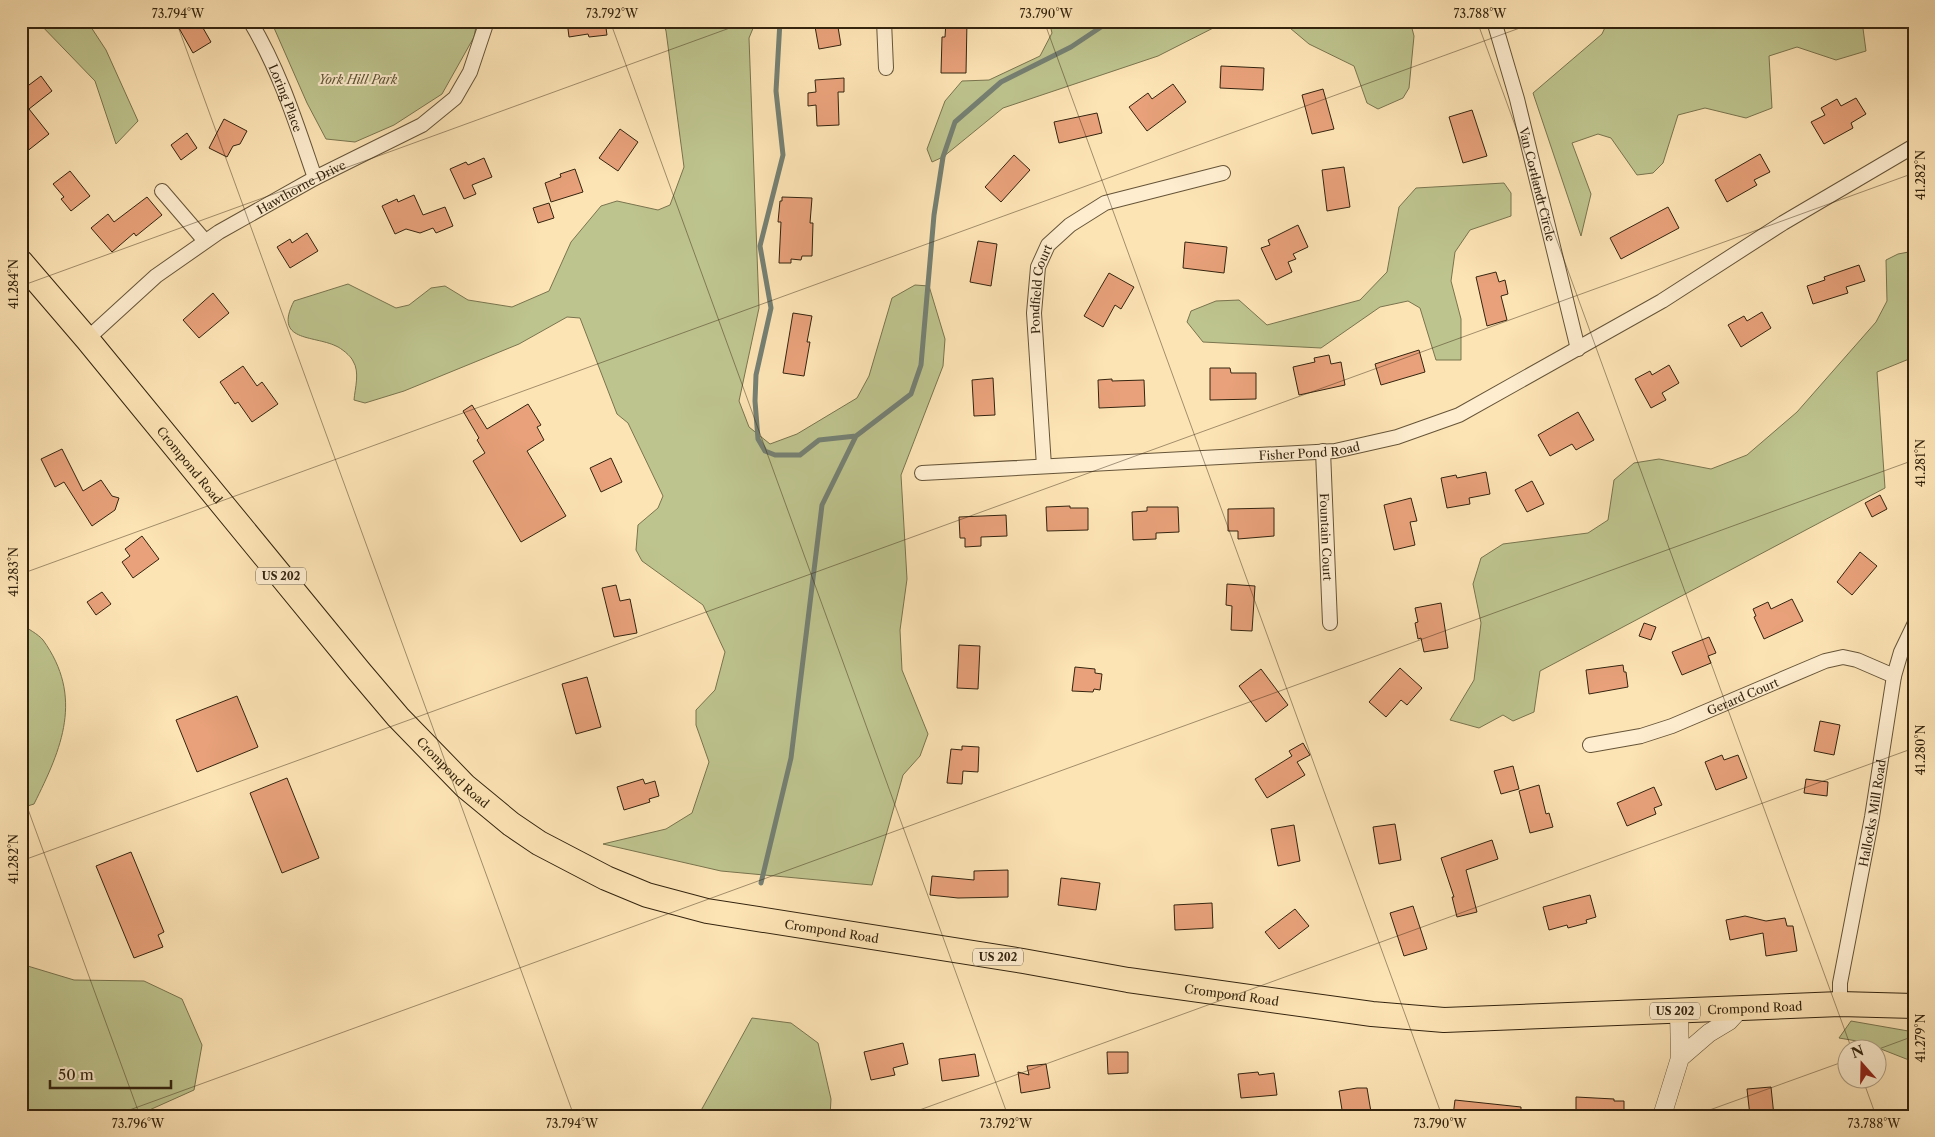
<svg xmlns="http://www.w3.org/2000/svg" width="1935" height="1137" font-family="'Libre Caslon Text',serif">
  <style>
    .green { fill: #bec48e; stroke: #79744e }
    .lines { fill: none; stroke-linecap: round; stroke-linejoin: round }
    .stream { stroke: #758073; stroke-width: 5 }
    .building { fill: #e8a17a; stroke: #34240f }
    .minor-casing { stroke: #665438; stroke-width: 16 }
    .tertiary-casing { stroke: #665438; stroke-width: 19 }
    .trunk-casing { stroke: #34240f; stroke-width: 26 }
    .minor { stroke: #feedcf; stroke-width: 14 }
    .tertiary { stroke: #feedcf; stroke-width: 18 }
    .trunk { stroke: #fde4b5; stroke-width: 24 }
    .ticks { fill: none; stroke: #34240f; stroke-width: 1; stroke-opacity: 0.45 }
    .labels { text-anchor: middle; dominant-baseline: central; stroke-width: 4; stroke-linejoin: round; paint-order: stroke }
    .shield { fill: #feedcf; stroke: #716049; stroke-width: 1 }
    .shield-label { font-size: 11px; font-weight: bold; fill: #34240f }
    .park-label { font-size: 12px; font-style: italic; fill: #5d5435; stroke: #feedcf }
    .street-label { font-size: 12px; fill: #34240f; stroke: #feedcf }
    .neatline { fill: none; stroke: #34240f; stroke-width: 2 }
    .ticks-label { font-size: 12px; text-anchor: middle; fill: #34240f }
  </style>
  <rect width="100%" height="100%" fill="#fde4b5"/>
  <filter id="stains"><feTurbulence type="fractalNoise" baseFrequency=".004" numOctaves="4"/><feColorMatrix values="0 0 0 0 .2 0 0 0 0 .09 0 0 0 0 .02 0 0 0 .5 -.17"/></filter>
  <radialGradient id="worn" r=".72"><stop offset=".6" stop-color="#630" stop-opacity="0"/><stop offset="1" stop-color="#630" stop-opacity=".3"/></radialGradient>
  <path class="green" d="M37,21H87L106,50L138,121L116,144L95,81Z
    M271,21H477L474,37L442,94L394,125L355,142L326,139L307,103Z
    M663,21H756L749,38L759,308L739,401L749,427L770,444L797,434L857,398L869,376L892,298L915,285L929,286L945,339L943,366L901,475L907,579L900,630L902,670L928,734L920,756L903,775L872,885L721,871L603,844L666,829L692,813L709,762L696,725V710L715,690L725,652L703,605L642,561L636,550L638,525L658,508L663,496L628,423L617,414L580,318L567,317L519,344L404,391L365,403L354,400C355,388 360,372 353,361C351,356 341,348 336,346C313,335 273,342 294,301L348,284L396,308L409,305L431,288L445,286L468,300L512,307L549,291L571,242L601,206L617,201L658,210L670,205L684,167L666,31Z
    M1049,21H1227L1158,56L1003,108L943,157L932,162L927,149L945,101L962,81L989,80L1040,56L1052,33Z
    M1279,21H1410L1414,36L1409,88L1403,98L1378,109L1367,103L1354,66L1309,44L1284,23Z
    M1608,21H1862L1866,51L1836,60L1797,47L1769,56L1772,108L1746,118L1705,108L1678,115L1663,163L1653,173L1637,175L1611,138L1598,134L1572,143L1591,194L1581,236L1533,93L1602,34Z
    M1504,183L1511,193V216L1470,230L1455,252L1451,281L1461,319V360H1436L1420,308L1408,301L1380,307L1321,348L1203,342L1187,322L1191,311L1216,301L1239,300L1267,325L1360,300L1387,272L1399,207L1416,188Z
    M1914,251V357L1877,372L1885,488L1540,671L1534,712L1513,721L1503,715L1479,728L1450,720L1474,680L1481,623L1473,584L1481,558L1503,544L1588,533L1608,520L1614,480L1634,463L1659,459L1711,469L1747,455L1797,412L1876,322L1887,301L1886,260L1898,254Z
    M21,624C28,629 38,634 43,640C84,697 62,748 34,804L21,808Z
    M21,964L74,980L144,981L182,999L202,1045L194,1090L136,1116H21Z
    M752,1018L791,1023L818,1043L831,1099L830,1116H698Z
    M1851,1021L1914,1032V1062L1863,1042L1839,1038Z"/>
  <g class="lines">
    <path class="stream" d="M780,21L776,91L783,155L760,246L771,308L756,375L755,401L758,439L765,451L775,455H800L819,440L856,436
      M761,883L791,758L822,505L856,436L911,394L921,365L934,215L943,157L955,122L1001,82L1071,47L1110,21"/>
  </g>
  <path class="building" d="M175,21H199L211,42L193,53Z
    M567,21H605L607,35L589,37L588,34L569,37Z
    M814,21H837L841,45L819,49Z
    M946,21H967L966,73H941L942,37H945Z
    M1221,66L1264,68L1263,90L1220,88Z
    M41,76L52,91L29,109L49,134L21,156V91Z
    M844,78V92H838L839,125L817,126L816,105L808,106V93L816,92L815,80Z
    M1173,84L1186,102L1147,131L1129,107L1148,93L1152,99Z
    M1323,89L1334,129L1312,134L1302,95Z
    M1856,98L1866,114L1851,123L1853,128L1824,144L1811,122L1825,115L1821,108L1837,99L1841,106Z
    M1472,110L1487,156L1463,163L1449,117Z
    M1097,113L1102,133L1059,143L1054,122Z
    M224,119L247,131L240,144L233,146L227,157L209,148Z
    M620,129L638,142L618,171L599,158Z
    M187,133L197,148L181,160L171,145Z
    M1760,154L1770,172L1754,180L1757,185L1727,202L1715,180Z
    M1014,155L1030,170L1001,202L985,187Z
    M484,158L492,177L472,185L476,194L464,199L450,169L466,162L468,165Z
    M1344,167L1350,207L1327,211L1322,170Z
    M575,169L583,192L551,202L545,183L561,177L560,174Z
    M70,171L90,196L71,211L61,199L64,197L53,184Z
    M414,195L423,215L445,207L453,226L436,233L433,228L420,233L406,229L395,234L382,206L397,199L398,202Z
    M147,197L162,215L136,236L134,233L112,252L91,228L108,214L114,222Z
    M782,197L812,198L810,223H813L812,256H802L801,260L791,259V263H779L781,222H778L780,201H782Z
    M549,203L554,218L538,223L533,208Z
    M1668,207L1679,228L1621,259L1610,238Z
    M1298,225L1308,247L1293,254L1296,259L1288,262L1292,272L1276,280L1261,248L1270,245L1268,240Z
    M307,233L318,251L290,268L277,247L290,239L292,243Z
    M978,241L997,244L991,286L970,282Z
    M1185,242L1227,247L1224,273L1183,268Z
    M1859,265L1865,281L1846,287L1848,293L1813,304L1807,286L1825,280L1824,277Z
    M1496,272L1499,282L1505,280L1508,294L1501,296L1507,320L1487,326L1476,277Z
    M1109,273L1134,287L1121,309L1115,305L1103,327L1084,316Z
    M213,293L229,313L199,338L183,320Z
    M1762,312L1771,328L1741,347L1728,325L1744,316L1747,321Z
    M793,313L812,316L807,342H810L804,376L783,373Z
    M1419,350L1425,372L1381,385L1375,364Z
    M1329,355L1331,364L1341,362L1345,385L1299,395L1293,367L1315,362L1314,358Z
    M1669,365L1679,383L1662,393L1666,400L1651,408L1635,379L1650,371L1652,375Z
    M243,366L257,386L262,382L278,404L252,422L238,402L235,404L220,382Z
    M1210,368H1230L1231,373H1256V399L1210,400Z
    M993,378L995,415L974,416L972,380Z
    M1112,379V381L1144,380L1145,406L1099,408L1098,380Z
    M528,404L541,425L537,427L544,440L527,451L566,516L521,542L473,461L485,453L477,440L479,438L463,411L472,405L487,429Z
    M1578,412L1594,440L1576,450L1572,444L1550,456L1538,435Z
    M62,449L83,491L101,480L112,496L119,498L115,510L92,526L64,482L55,487L41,459Z
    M611,458L622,482L601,492L590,468Z
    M1486,472L1490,494L1469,498L1470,504L1447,508L1441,478L1456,475L1457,478Z
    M1532,481L1544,504L1527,512L1515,490Z
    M1880,495L1887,509L1872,517L1865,503Z
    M1411,498L1417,521L1410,522L1415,545L1394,550L1384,505Z
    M1070,506V508H1088V530L1047,531L1046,507Z
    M1147,507H1178L1179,532L1156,533V539L1133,540L1132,512L1147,511Z
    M1274,508V536L1238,539V531H1228V509Z
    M1006,515L1007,536L981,537V546L965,547V538H960L959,517Z
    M142,536L159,559L133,578L122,562L130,556L125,549Z
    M1860,552L1877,566L1852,595L1837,582Z
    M1227,584L1255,586L1252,631L1231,630L1232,606L1226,605Z
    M616,585L620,601L630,599L637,633L614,637L602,588Z
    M102,592L111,604L96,615L87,602Z
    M1792,599L1803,621L1764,639L1754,617L1756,616L1753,609L1768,602L1771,609Z
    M1441,603L1448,648L1424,652L1421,638L1418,639L1415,623L1418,622L1415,608Z
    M1644,623L1656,627L1651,640L1639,636Z
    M1709,637L1716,653L1708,656L1711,663L1682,675L1672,652Z
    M959,645L980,646L978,689L957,688Z
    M1623,665L1624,672H1626L1628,687L1589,694L1586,670Z
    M1075,667L1095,669V673L1102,674L1100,690L1094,689L1093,692L1072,691Z
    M1400,668L1422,688L1407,705L1401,700L1386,717L1369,702Z
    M1261,669L1288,705L1266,722L1239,686Z
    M587,677L601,727L576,734L562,684Z
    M237,696L258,747L197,772L176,720Z
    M1820,721L1840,725L1834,755L1814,751Z
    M1303,743L1310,755L1297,762L1305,775L1267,798L1255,779L1292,756L1289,751Z
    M962,746L979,747L978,772L963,771L962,784L947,783L951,749L962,750Z
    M1722,755L1724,760L1738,755L1747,778L1716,790L1705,762Z
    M1513,766L1519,789L1501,794L1494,771Z
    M287,778L319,858L282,873L250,793Z
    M643,779L645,784L655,781L659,796L649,799L650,802L624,810L617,787Z
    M1806,779L1828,782L1827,796L1804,793Z
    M1539,785L1546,814L1549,813L1553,827L1530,833L1519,791Z
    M1654,787L1662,805L1654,808L1656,814L1627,826L1617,803Z
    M1395,824L1401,860L1379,864L1373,827Z
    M1294,825L1300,861L1278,866L1271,829Z
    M1492,840L1498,859L1466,870L1477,912L1457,917L1452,897H1454L1441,858Z
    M131,852L164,932L158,935L163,947L134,958L96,866Z
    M1008,870V897L958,898L930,895L932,876L974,880V871Z
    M1061,878L1100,883L1096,910L1058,905Z
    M1590,895L1596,917L1586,920L1587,923L1568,928L1567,925L1549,930L1543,907Z
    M1212,903L1213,928L1175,930L1174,905Z
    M1413,906L1427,949L1404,956L1390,913Z
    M1295,909L1309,926L1279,949L1265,932Z
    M1745,916L1766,921L1785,918L1787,926H1793L1797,951L1766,956L1763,933L1730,940L1726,920Z
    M903,1043L908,1064L893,1068L895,1075L871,1080L864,1052Z
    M1107,1052H1128V1073L1108,1074Z
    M975,1054L979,1076L942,1081L939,1059Z
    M1046,1064L1050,1088L1021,1093L1018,1072L1029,1075L1027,1066Z
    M1258,1072L1259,1075L1274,1073L1277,1095L1241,1098L1238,1074Z
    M1771,1087L1774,1116H1750L1747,1089Z
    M1357,1088H1367L1371,1112H1368L1369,1116H1343L1339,1091Z
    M1576,1097L1614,1099V1101H1624V1116H1582V1111H1576Z
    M1455,1100L1521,1107V1116H1453Z"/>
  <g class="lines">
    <g class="minor-casing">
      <g id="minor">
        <path id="s1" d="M250,21C280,71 296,123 315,178"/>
        <path d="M884,21L886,68"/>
        <path id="s2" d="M1494,21L1517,99L1578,349"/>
        <path d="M162,191L205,241"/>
        <path id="s3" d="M87,339L156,276L219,232L315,178L422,125L455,98L470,72L487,21"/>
        <path id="s4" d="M1323,451L1330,623"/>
        <path id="s5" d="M1044,466L1034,313L1038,267L1048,245L1070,225L1105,203L1223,173"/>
        <path id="s6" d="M922,473L1335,451L1397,437L1459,415L1662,301L1783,223L1914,146"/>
        <path id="s7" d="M1590,745L1641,736L1672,726L1825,661L1843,657L1857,660L1894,676"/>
        <path id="s8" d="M1840,1004V983L1872,817L1894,676L1901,652L1914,625"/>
      </g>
    </g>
    <g class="tertiary-casing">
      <path id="tertiary" d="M1680,1058L1709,1033L1729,1021L1740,1009
        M1662,1116L1680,1058L1679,1011"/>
    </g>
    <g class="trunk-casing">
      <g id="trunk">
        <path id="s9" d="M21,262L87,339L359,671L398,717L465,786L511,824L539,843L606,878L647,895L707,911L1023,961L1128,980L1372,1014L1444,1020L1840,1004L1914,1006"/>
      </g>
    </g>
    <use href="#minor" class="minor"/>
    <use href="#tertiary" class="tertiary"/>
    <use href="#trunk" class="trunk"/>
  </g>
  <path class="ticks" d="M176,21L574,1116M610,21L1008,1116M1044,21L1442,1116M1477,21L1852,1050M1911,21L1914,28M21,286L749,21M21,574L1539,21M21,790L140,1116M21,861L1914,173M1876,1050L1914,1036M1863,1080L1876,1116M113,1116L1914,460M903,1116L1914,748M1693,1116L1848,1060"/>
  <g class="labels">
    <g class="shield">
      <rect x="256" y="567.5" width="50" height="17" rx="4"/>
      <rect x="973" y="948.5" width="50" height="17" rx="4"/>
      <rect x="1650" y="1002.5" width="50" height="17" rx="4"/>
    </g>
    <g class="shield-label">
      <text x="281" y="576">US 202</text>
      <text x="998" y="957">US 202</text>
      <text x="1675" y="1011">US 202</text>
    </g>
    <g class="park-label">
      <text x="358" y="79">York Hill Park</text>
    </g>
    <g class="street-label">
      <text stroke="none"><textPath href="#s1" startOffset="85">Loring Place</textPath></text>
      <text stroke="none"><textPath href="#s2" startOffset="169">Van Cortlandt Circle</textPath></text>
      <text stroke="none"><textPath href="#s3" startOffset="264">Hawthorne Drive</textPath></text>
      <text stroke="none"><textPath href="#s5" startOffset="178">Pondfield Court</textPath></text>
      <text stroke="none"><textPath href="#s6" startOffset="388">Fisher Pond Road</textPath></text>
      <text stroke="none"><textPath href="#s9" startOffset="264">Crompond Road</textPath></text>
      <text stroke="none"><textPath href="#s4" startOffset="86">Fountain Court</textPath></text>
      <text stroke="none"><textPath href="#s7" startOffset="161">Gerard Court</textPath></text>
      <text stroke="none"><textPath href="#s9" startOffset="669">Crompond Road</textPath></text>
      <text stroke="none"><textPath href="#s8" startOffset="194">Hallocks Mill Road</textPath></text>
      <text stroke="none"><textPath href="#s9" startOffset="1089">Crompond Road</textPath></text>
      <text stroke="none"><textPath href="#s9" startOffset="1494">Crompond Road</textPath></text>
      <text stroke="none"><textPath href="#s9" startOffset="2019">Crompond Road</textPath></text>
    </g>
  </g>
  <rect width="1935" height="1137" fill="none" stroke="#fde4b5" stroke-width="55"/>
  <g transform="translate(1862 1064) rotate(340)"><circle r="24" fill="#feedcf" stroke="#ad9d82"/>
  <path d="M0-4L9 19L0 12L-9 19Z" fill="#8f2418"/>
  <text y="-8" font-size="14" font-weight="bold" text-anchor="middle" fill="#34240f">N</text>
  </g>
  <path d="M50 1080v8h121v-8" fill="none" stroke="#34240f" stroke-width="2.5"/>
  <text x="58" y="1080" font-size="15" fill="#34240f" stroke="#feedcf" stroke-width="4" paint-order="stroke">50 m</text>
  <rect x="28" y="28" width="1880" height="1082" class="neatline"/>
  <g class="ticks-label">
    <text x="178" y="18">73.794°W</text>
    <text x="612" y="18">73.792°W</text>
    <text x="1046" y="18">73.790°W</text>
    <text x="1480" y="18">73.788°W</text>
    <text transform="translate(1921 175) rotate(-90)" y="4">41.282°N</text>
    <text transform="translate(14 284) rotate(-90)" y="4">41.284°N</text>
    <text transform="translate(1921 463) rotate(-90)" y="4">41.281°N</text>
    <text transform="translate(14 572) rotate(-90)" y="4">41.283°N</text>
    <text transform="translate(1921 750) rotate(-90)" y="4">41.280°N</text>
    <text transform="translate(14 859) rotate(-90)" y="4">41.282°N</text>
    <text transform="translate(1921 1038) rotate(-90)" y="4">41.279°N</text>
    <text x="138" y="1128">73.796°W</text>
    <text x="572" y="1128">73.794°W</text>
    <text x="1006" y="1128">73.792°W</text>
    <text x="1440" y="1128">73.790°W</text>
    <text x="1874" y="1128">73.788°W</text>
  </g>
  <rect width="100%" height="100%" filter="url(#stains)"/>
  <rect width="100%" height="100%" fill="url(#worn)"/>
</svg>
